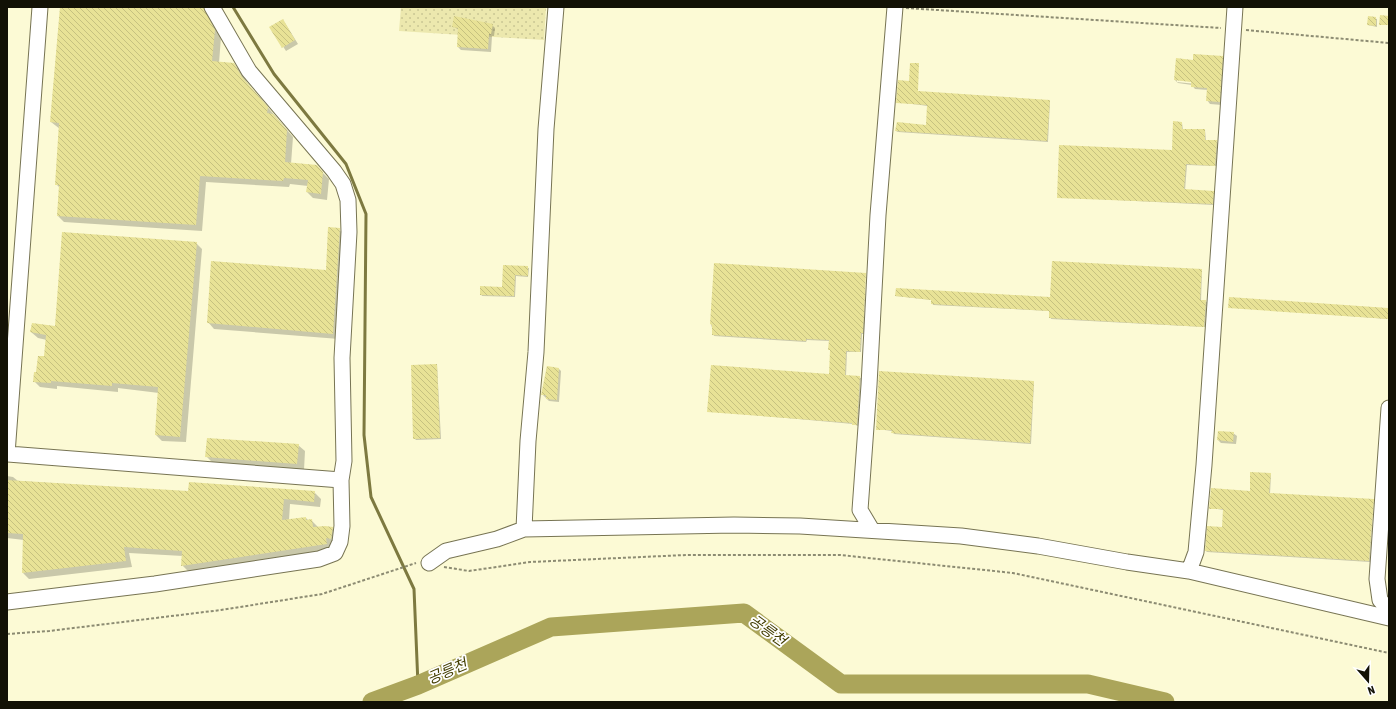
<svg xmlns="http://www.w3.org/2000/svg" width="1396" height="709" font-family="'Asap Condensed','Noto Sans KR',sans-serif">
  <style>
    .grass { fill: url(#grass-dots) }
    .shadow { fill: #0003; fill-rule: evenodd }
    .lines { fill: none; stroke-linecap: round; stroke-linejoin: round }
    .stream { stroke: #7d7940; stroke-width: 3 }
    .river { stroke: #aba55a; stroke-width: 19 }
    .building { fill: url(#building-back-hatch) }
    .minor-casing { stroke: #777453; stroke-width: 17 }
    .path { stroke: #8c8b72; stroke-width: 2; stroke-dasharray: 3 2; stroke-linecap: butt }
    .minor { stroke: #fff; stroke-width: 15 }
    .labels { text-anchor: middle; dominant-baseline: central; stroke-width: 3.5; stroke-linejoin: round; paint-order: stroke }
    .water-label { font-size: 15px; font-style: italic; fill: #423d00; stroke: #fff }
  </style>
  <defs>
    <pattern id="grass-dots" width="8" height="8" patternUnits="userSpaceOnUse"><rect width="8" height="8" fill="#ece8ae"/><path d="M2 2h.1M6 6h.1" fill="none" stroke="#c9c694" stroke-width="1.8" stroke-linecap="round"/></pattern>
    <pattern id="building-back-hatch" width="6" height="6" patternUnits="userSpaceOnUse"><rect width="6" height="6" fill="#e8e296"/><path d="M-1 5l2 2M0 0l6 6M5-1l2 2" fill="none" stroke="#c6c180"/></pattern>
  </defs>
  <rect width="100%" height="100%" fill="#fcfad5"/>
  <path class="grass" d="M401,7H546L544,40L399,31Z"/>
  <path class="shadow" d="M61,7H205L221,37L219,63L234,64L240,71L248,84L293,137L291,164L316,166L329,179L327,200L313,198L307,192L308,186L290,184L289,187L272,186L206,182L202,231L64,222L58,216L60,188L56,184L60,129L51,122Z
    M1369,17L1377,19V27L1368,25Z
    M285,23L298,44L286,51L271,28Z
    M492,25L495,28L494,36H492L491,52L461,50L458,47L459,30L453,26Z
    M1222,57L1225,60L1222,105L1210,104L1207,100L1208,90L1195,89L1192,85L1178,83L1175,80L1194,61ZM1177,80L1196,82V84L1177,82Z
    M918,64V92L1050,101L1048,142L898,132L896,131L927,126L928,106L897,102Z
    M1182,123L1183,130H1205L1206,141L1218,143L1216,166L1187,165L1185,190L1213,192L1214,205L1058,197L1173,151Z
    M338,229L345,235L339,339L214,329L208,322L327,271Z
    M196,243L202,249L186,442L162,441L156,435L159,393L118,388V392L57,386V389L40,387L34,381L45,357L47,340L38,338L31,332L56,327Z
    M504,266L529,268L528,277L516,276L515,297L482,296L481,294L503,288Z
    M1202,270L1201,301L1207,302L1205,327L1051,319L1050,311L933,305L932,300L896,296L1051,298Z
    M865,274L864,334H862L861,352H847L846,376L861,378L858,426L853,424L708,411L830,375V341L807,340L806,342L714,336L711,324Z
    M1229,307L1388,309L1389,310L1388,319Z
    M437,365L441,439L416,440L414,438Z
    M547,367L559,369L561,371L559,402L549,401L542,394Z
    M1034,382L1031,444L894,434L892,431L877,429Z
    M1233,433L1237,436L1236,444L1221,443L1218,440Z
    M298,445L305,451L304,470L213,463L206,456Z
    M1271,474L1270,494L1373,500L1370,562L1207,552L1206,551L1223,528L1224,510L1210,508L1251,492Z
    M7,476L13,477L18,481L189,492H314L321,499L320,507L290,504L289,520L306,518L308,520H311L318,527L332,528L339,535L333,550L188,571L182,565L183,556L129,553L132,567L29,579L23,573L24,540L7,538Z"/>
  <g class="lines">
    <path class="stream" d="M233,7L274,74L346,164L366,214L364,435L371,497L414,589L418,685"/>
    <path class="river" d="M372,702L418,685L551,627L744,613L841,684H1088L1165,702"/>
  </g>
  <path class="building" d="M60,7H203L215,30L212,61L234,63L242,77L268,107L267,113L273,114L287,130L285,162L317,165L323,172L321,194L306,192L308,180L284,178L283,181L265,180L200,176L196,225L57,216L59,185H55L59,123L50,122Z
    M1380,15L1389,16V25H1379Z
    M454,16L493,24L491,34H489L488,49L457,47L458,28L452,27Z
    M1368,16L1376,17V26L1367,25Z
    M283,19L295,40L282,48L269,27Z
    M1193,54L1223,56L1220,102L1206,101L1207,88L1191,87V82L1174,80L1176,58L1193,60Z
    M910,63H919L918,91L1050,100L1047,141L895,131L897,122L926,125L927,105L896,103L898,80L909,81Z
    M1173,121L1182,122V129H1205V140H1217L1215,166L1186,164L1184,189L1214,191L1213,204L1057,198L1059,145L1172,150Z
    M328,227L340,228L333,334L207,323L211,261L326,270Z
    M62,232L197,242L180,437L155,435L158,387L112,383V386L51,381V383L33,382L34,372H36L38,356H44L46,335L30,332L32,323L55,326Z
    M1052,261L1202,269L1200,300H1206L1204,327L1049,318V311L931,304V300L895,296L896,288L1050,297Z
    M714,263L866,273L863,333H861L860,352L846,351L845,375L860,376L857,425H852V423L707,412L711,365L829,374L830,350H828L829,340L806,339V341L712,335V325L710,324Z
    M503,265L528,266V276L515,275L514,296L480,295V286L502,287Z
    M1229,297L1388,308V319L1228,308Z
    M437,364L440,438L413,439L411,365Z
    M547,366L559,368L557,400L546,399V395H541Z
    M879,371L1034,381L1030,443L891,433L892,430H876Z
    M1218,431L1234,432L1233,442L1217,440Z
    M207,438L299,444L297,464L205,457Z
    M1250,472L1271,473L1269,493L1374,499L1369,561L1205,551L1207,526L1222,527L1223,509H1209L1211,488L1250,491Z
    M7,480L188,491L189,482L315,491L314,502L284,499L282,520L306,517V520L312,519L313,527L325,526L333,527L331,539L326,538L327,544L181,566L182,551L124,547L126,561L22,573L23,534L7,533Z"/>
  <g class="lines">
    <g class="minor-casing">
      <path id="minor" d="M1389,408L1377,579L1380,600L1389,610
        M7,454L40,7
        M8,454L341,480
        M524,529L528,441L536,352L546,129L556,7
        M872,530L860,510L869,385L878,215L895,7
        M429,563L446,551L497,539L524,529L734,525L800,526L961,536L1038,546L1127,562L1189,571L1389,618
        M1189,571L1196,552L1204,465L1235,7
        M7,602L155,584L319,559L335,553L340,542L342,526L341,480L344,461L342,358L349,232L348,200L343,184L334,171L249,71L212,7"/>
    </g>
    <path class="path" d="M906,8L1221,28
      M1246,30L1389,43
      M444,567L469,571L530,562L686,555H840L1013,573L1389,653
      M7,634L49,631L221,610L322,594L416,563"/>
    <use href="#minor" class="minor"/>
  </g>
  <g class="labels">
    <g class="water-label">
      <text transform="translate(768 630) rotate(36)">공릉천</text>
      <text transform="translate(447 671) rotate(-23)">공릉천</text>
    </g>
  </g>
  <rect width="1396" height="709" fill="none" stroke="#121105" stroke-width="16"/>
  <g transform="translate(1368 681) rotate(160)" stroke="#ffffff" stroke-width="3" paint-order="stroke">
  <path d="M0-3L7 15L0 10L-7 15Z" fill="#121105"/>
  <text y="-6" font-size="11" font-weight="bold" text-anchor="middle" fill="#121105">N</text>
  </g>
</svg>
